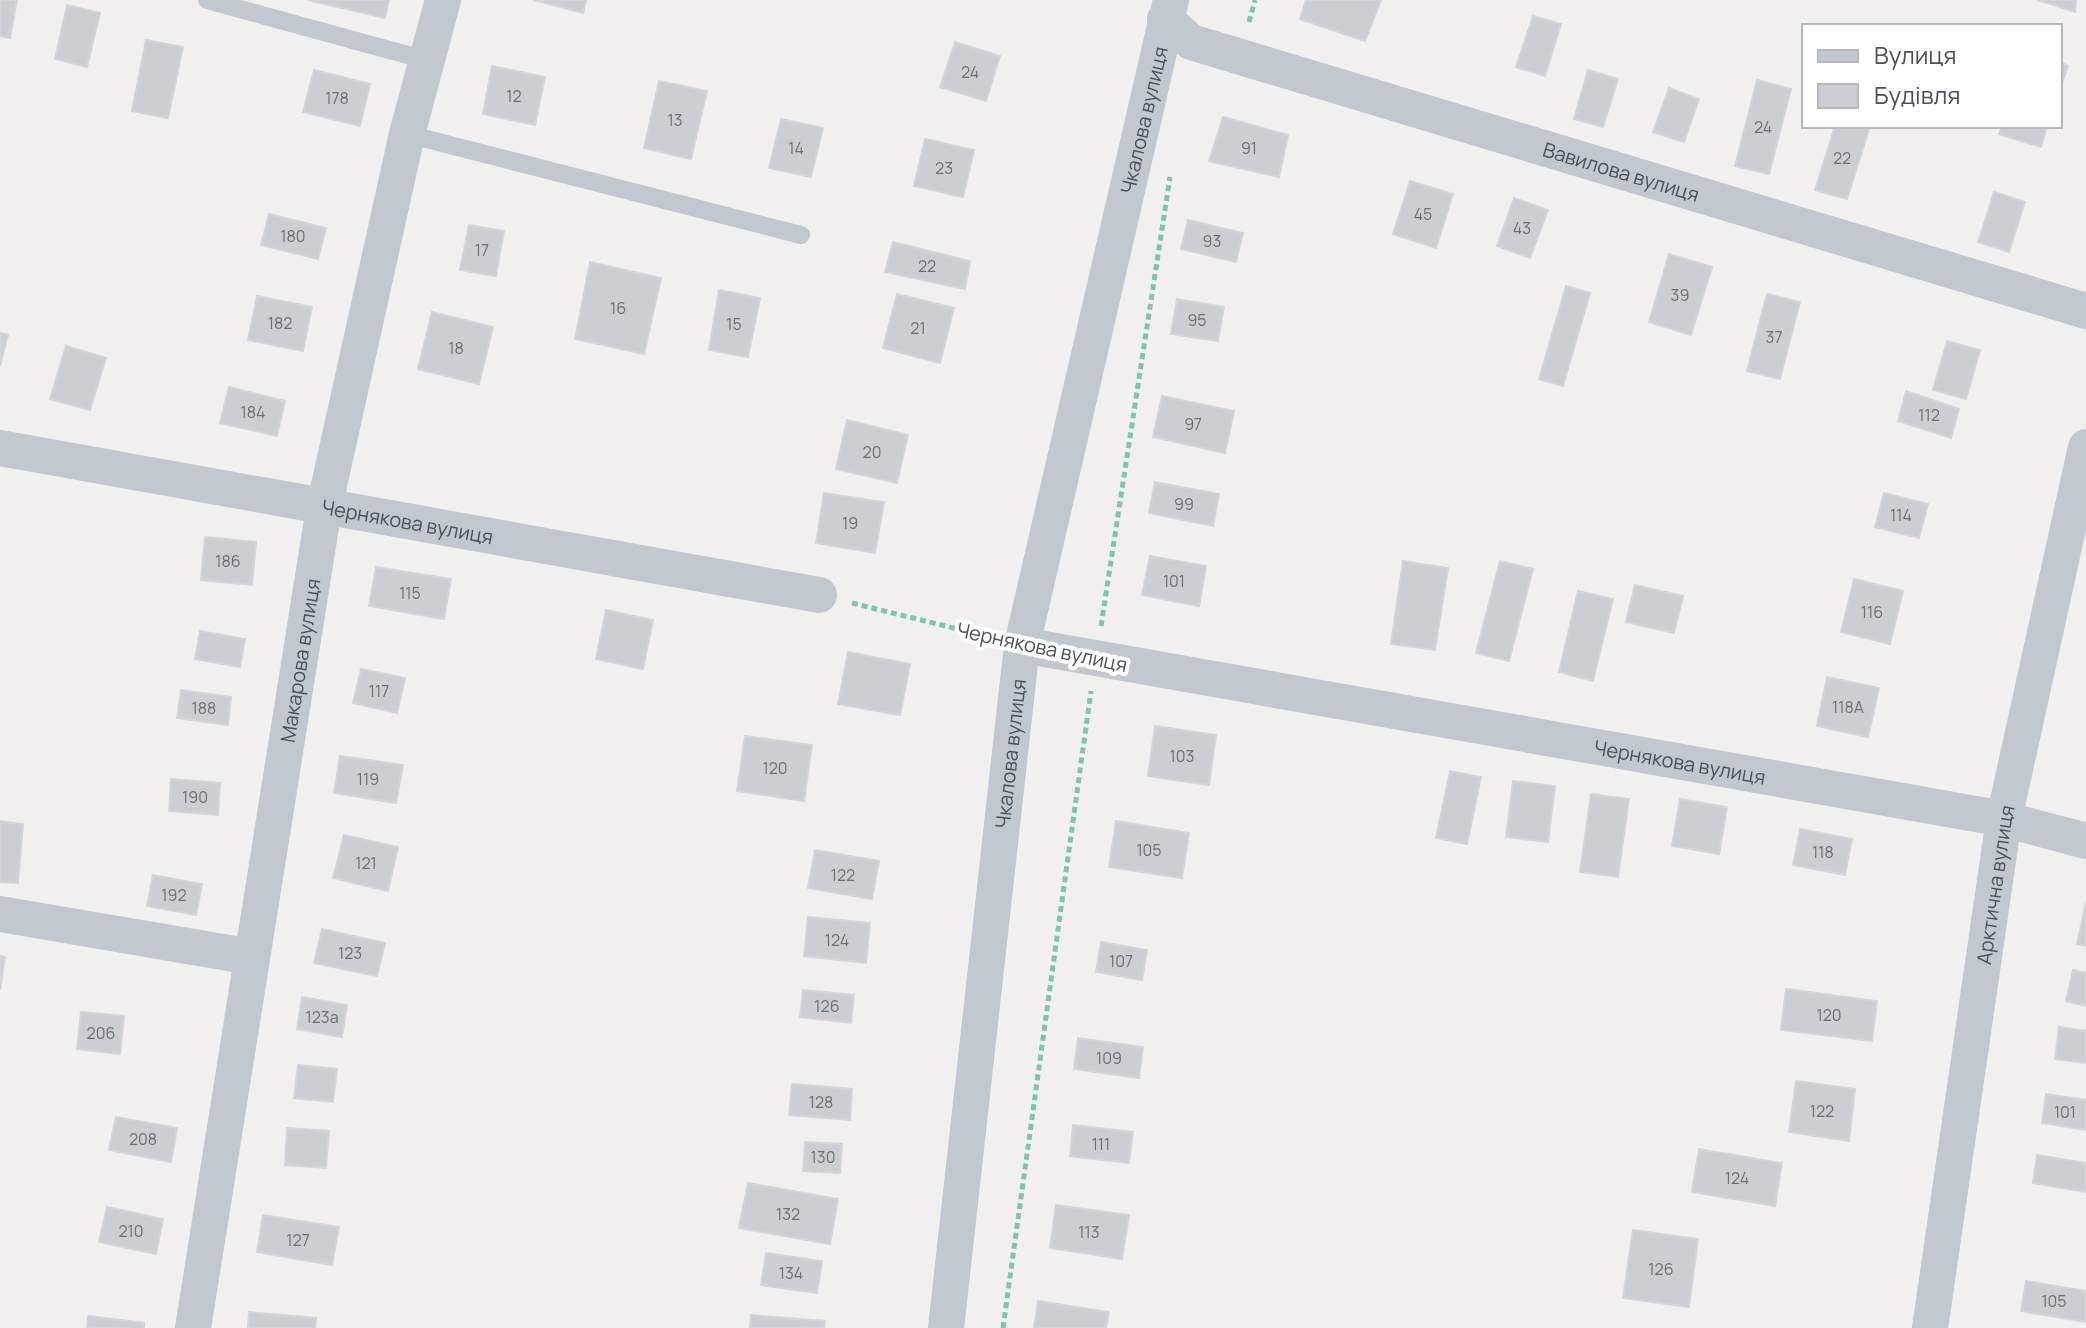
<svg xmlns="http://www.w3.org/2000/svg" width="2086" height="1328" font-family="Manrope,sans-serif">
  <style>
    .building { fill: #cdced3; stroke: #d4d5da; stroke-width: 2 }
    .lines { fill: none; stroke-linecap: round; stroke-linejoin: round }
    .path { stroke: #7dc6a9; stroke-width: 5; stroke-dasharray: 6 4; stroke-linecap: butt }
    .lane { stroke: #c1c8d0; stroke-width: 18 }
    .street { stroke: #c1c8d0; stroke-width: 36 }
    .labels { text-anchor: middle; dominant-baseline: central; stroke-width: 8; stroke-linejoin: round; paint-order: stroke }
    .number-label { font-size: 16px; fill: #6a7079 }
    .street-label { font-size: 20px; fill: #49515b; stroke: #fff }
  </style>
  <rect width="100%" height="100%" fill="#f2f0ef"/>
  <path class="building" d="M0,0H17L10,38L0,36Z
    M308,0H389L385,18Z
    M534,0H586L583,13Z
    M1306,0H1381L1365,41L1300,19Z
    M2038,0H2076L2075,12Z
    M67,5L100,13L87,67L55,59Z
    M1533,16L1561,24L1545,76L1516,67Z
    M146,40L183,47L168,118L132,111Z
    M955,42L1000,56L986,101L940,87Z
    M2060,62L2068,66L2060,89Z
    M492,66L545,77L535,125L483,114Z
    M314,70L370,84L360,126L303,112Z
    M1588,70L1618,79L1603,127L1574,119Z
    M1757,80L1791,89L1769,174L1735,166Z
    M659,81L707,91L691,159L644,148Z
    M1669,88L1699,99L1684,142L1653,132Z
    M1223,117L1288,135L1279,177L1209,161Z
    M781,119L823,128L811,177L769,168Z
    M1835,126H1870L1847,199L1815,190Z
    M2002,126H2047L2041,147L1999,134Z
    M925,139L974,150L963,197L914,186Z
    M1410,181L1453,194L1436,248L1393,234Z
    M1994,192L2025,202L2009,252L1978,242Z
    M1514,198L1548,210L1530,258L1497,246Z
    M269,214L326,228L318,259L261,245Z
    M1188,220L1243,233L1236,262L1181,249Z
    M469,225L504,231L496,276L460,270Z
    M893,242L970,261L965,289L885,272Z
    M1669,254L1712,267L1691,335L1649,322Z
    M590,262L661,278L644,354L575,339Z
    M1566,286L1590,293L1563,386L1539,379Z
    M719,290L760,298L748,357L709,350Z
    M897,294L954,308L940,363L883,348Z
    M1767,294L1800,302L1780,379L1747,371Z
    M257,296L312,307L303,351L248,340Z
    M1177,299L1224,307L1218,341L1171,334Z
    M432,312L493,327L479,384L418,369Z
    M0,333L8,335L0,366Z
    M1947,341L1980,350L1966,399L1933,390Z
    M66,346L106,358L90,410L50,399Z
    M229,387L285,401L277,436L220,423Z
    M1906,391L1959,409L1951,438L1898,421Z
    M1162,396L1234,411L1225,453L1153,437Z
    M847,420L908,435L897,483L836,469Z
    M1155,482L1219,494L1213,526L1149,513Z
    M824,493L884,502L875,553L816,543Z
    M1884,493L1928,504L1919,538L1875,527Z
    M205,537L256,542L252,585L201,580Z
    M1150,556L1206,566L1199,606L1142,595Z
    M1403,561L1448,568L1435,650L1391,644Z
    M1500,561L1533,569L1509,661L1476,653Z
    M376,567L451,579L444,619L369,606Z
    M1854,579L1903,591L1890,644L1841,632Z
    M1635,585L1683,596L1674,633L1626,622Z
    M1578,591L1613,599L1593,681L1559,672Z
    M606,610L653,620L643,669L596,659Z
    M200,631L245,639L240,667L195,659Z
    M848,652L910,664L900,715L838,704Z
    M361,669L405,678L397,713L353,703Z
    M1827,677L1879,688L1868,737L1817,726Z
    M181,690L231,697L228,725L177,718Z
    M1155,726L1216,735L1209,785L1148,776Z
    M745,736L812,745L804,801L737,791Z
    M340,756L403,765L396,803L334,793Z
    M1450,771L1481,777L1467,844L1436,838Z
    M171,779L220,783L218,815L169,811Z
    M1513,781L1555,786L1548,842L1506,837Z
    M1591,794L1629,799L1618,877L1580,872Z
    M1680,799L1727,807L1719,854L1672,846Z
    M0,821L23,824L18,883L0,882Z
    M1116,821L1189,833L1182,878L1109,867Z
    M1800,829L1852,839L1845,875L1793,865Z
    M344,835L398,847L388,891L333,878Z
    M815,850L879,861L872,899L808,888Z
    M153,875L202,884L196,915L147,906Z
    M2086,902V946L2077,944Z
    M808,917L870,923L866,963L804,956Z
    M322,929L385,943L377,976L314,963Z
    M1101,942L1147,950L1142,980L1096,972Z
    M0,956L5,957L0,990Z
    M2073,970L2086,973V1006L2066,1001Z
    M1786,989L1877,1001L1872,1041L1781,1030Z
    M803,990L854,995L851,1023L800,1017Z
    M302,997L347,1005L342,1037L297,1029Z
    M81,1012L124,1016L120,1054L77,1049Z
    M2059,1027L2086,1031V1063L2055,1059Z
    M1078,1038L1143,1047L1139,1078L1074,1069Z
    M298,1065L337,1069L333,1102L294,1098Z
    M1796,1081L1855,1089L1849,1141L1789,1132Z
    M792,1084L852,1089L850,1120L789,1115Z
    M2046,1094L2086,1100V1130L2042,1123Z
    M116,1117L177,1128L171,1162L109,1150Z
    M1073,1125L1133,1132L1129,1163L1070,1156Z
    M287,1128L329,1131L326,1168L285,1165Z
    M805,1142L842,1144L840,1173L803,1171Z
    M1699,1149L1782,1163L1775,1206L1692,1192Z
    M2037,1155L2086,1163V1192L2033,1183Z
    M748,1183L838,1199L830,1244L739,1228Z
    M1056,1205L1129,1215L1122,1259L1050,1248Z
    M107,1207L163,1219L156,1254L99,1242Z
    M263,1215L339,1227L332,1265L257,1252Z
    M1633,1230L1698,1239L1689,1307L1623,1298Z
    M766,1253L822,1261L817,1293L761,1285Z
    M2026,1281L2086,1291V1322L2021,1311Z
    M1038,1301L1109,1312L1106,1328H1034Z
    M249,1312L316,1318L315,1328H248Z
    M751,1315L825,1321L824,1328H750Z
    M88,1316L144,1323V1328H87Z"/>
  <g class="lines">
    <path class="path" d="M1249,22L1255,0
      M852,603L990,637
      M1101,626L1170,177
      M1003,1328L1091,691"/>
    <path class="lane" d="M207,0L426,60
      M407,134L801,235"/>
    <g class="street">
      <path id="s1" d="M1165,19L1191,42L2086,311"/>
      <path id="s2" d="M0,448L819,595"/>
      <path id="s3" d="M1022,645L2004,819L2086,841"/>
      <path d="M0,914L252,957"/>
      <path id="s4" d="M193,1328L324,508L407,134L443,0"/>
      <path id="s5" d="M946,1328L1022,645L1171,0"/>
      <path id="s6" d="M1930,1328L2004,819L2086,447"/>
    </g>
  </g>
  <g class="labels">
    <g class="number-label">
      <text x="970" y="72">24</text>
      <text x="514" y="96">12</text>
      <text x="337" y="98">178</text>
      <text x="675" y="120">13</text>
      <text x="1763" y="127">24</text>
      <text x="796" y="148">14</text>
      <text x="1249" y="148">91</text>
      <text x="1842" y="158">22</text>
      <text x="944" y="168">23</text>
      <text x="1423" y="214">45</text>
      <text x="1522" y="228">43</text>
      <text x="293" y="236">180</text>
      <text x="1212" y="241">93</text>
      <text x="482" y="250">17</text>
      <text x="927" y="266">22</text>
      <text x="1680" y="295">39</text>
      <text x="618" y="308">16</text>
      <text x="1197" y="320">95</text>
      <text x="280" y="323">182</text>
      <text x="734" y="324">15</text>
      <text x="918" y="328">21</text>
      <text x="1774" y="337">37</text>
      <text x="456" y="348">18</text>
      <text x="253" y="412">184</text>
      <text x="1929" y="415">112</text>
      <text x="1193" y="424">97</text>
      <text x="872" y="452">20</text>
      <text x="1184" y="504">99</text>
      <text x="1901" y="515">114</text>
      <text x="850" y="523">19</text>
      <text x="228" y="561">186</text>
      <text x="1174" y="581">101</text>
      <text x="410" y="593">115</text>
      <text x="1872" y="612">116</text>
      <text x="379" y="691">117</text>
      <text x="1848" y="707">118А</text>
      <text x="204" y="708">188</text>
      <text x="1182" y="756">103</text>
      <text x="775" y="768">120</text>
      <text x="368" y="779">119</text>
      <text x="195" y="797">190</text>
      <text x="1149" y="850">105</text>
      <text x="1823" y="852">118</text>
      <text x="366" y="863">121</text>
      <text x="843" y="875">122</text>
      <text x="174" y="895">192</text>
      <text x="837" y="940">124</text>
      <text x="350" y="953">123</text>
      <text x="1121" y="961">107</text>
      <text x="827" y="1006">126</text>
      <text x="1829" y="1015">120</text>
      <text x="322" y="1017">123а</text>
      <text x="101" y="1033">206</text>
      <text x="1109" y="1058">109</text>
      <text x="821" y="1102">128</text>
      <text x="1822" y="1111">122</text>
      <text x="2065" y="1112">101</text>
      <text x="143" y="1139">208</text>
      <text x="1101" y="1144">111</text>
      <text x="823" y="1157">130</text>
      <text x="1737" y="1178">124</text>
      <text x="788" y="1214">132</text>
      <text x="131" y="1231">210</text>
      <text x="1089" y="1232">113</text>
      <text x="298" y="1240">127</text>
      <text x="1661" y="1269">126</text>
      <text x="791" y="1273">134</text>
      <text x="2054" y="1301">105</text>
    </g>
    <g class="street-label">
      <text stroke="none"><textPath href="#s5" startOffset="1226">Чкалова вулиця</textPath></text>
      <text stroke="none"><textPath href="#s1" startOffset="484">Вавилова вулиця</textPath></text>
      <text stroke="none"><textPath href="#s2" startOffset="414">Чернякова вулиця</textPath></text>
      <text transform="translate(1042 647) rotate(12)">Чернякова вулиця</text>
      <text stroke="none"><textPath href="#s4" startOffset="676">Макарова вулиця</textPath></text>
      <text stroke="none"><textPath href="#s5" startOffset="578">Чкалова вулиця</textPath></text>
      <text stroke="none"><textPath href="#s3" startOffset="668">Чернякова вулиця</textPath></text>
      <text stroke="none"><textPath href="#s6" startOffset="448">Арктична вулиця</textPath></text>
    </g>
  </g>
  <rect x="1802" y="24" width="260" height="104" fill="#ffffff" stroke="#b6b9bd" stroke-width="2"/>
  <rect x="1818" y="50" width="40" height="12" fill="#c1c8d0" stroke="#b6b9bd" stroke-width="2"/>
  <text x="1874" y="64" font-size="24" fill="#49515b">Вулиця</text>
  <rect x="1818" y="84" width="40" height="24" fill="#cdced3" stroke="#b6b9bd" stroke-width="2"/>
  <text x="1874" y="104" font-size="24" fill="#49515b">Будівля</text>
</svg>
